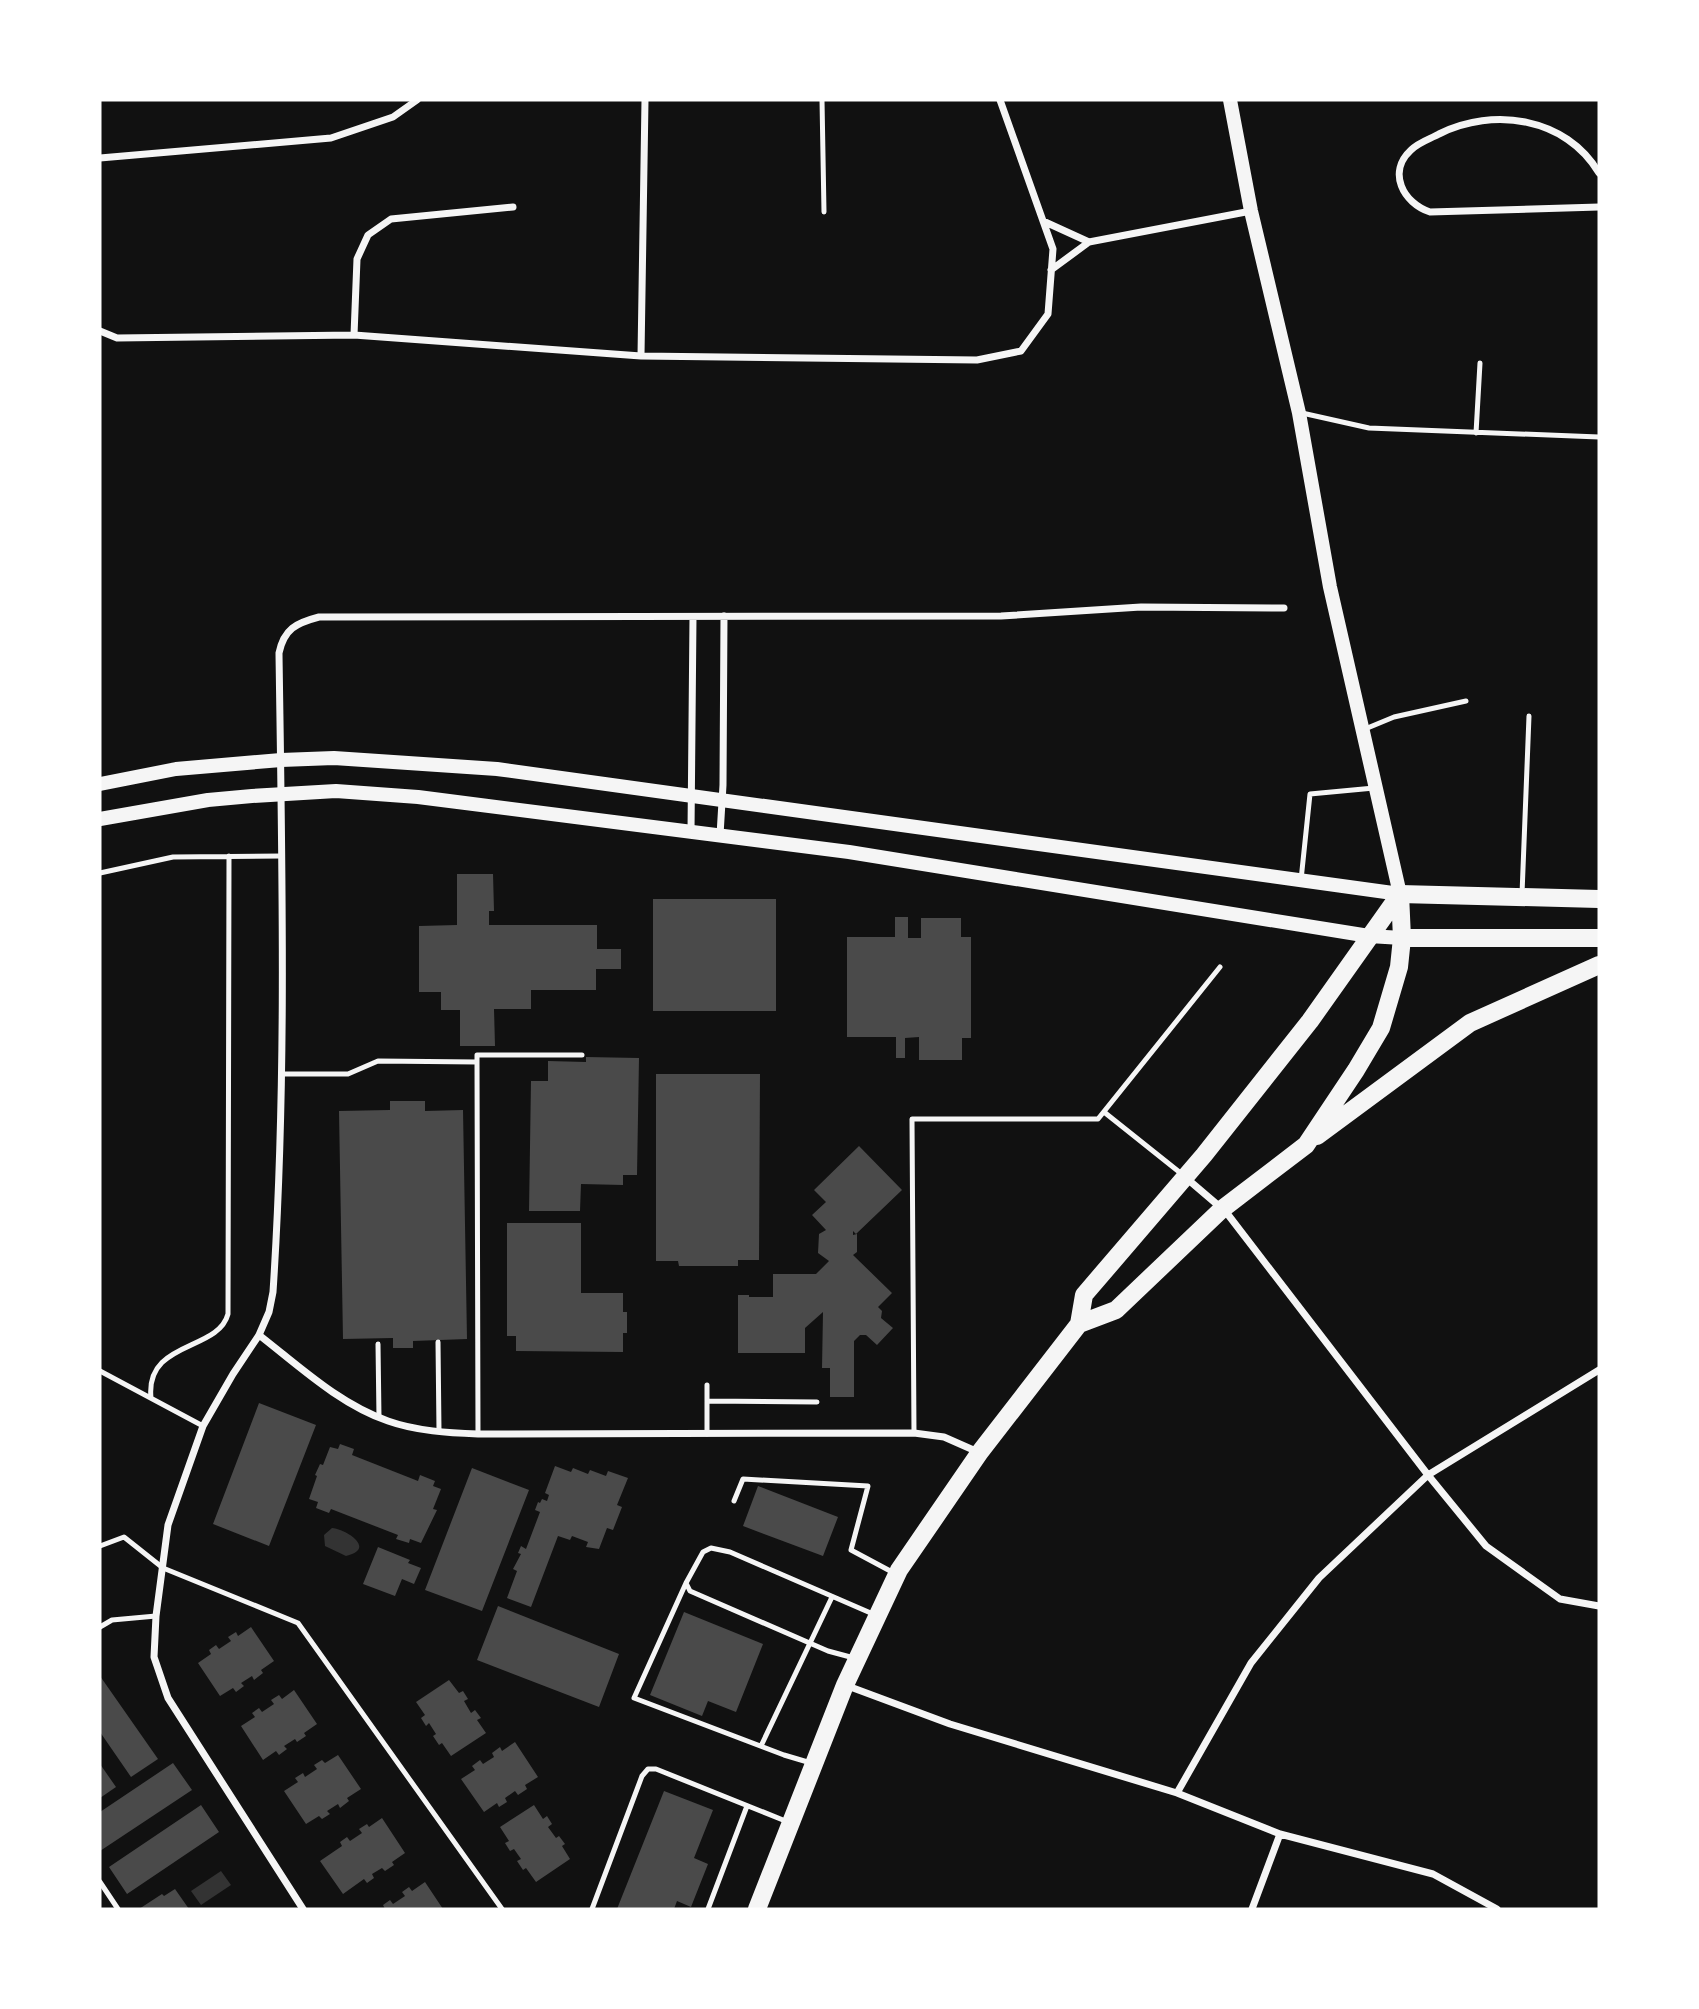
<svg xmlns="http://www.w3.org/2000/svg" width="1699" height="2009" font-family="Merriweather,serif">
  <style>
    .water { fill: #333 }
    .building { fill: #4a4a4a }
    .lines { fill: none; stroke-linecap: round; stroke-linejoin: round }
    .service { stroke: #f5f5f5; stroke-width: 5 }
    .minor { stroke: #f5f5f5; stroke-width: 7 }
    .secondary { stroke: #f5f5f5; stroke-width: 14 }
    .primary { stroke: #f5f5f5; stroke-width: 18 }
  </style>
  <rect width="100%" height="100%" fill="#111"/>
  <path class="water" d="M332,1528C348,1530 376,1549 346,1556L325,1546L324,1535Z
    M221,1871L231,1885L201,1905L191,1891Z"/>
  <path class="building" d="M457,874H493L494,911H489V925H597V949H621V969H596V990H531V1009H494L495,1046H460V1010H441V992H419V926L457,925Z
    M653,899H776V1011H653Z
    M895,917H908V938H921V918H961V937H971V1038H962V1060H919V1037L905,1038V1058H896V1037H847V937H895Z
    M586,1057L639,1058L637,1175H623V1185L581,1184L580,1211H529L531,1081H548V1061L586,1062Z
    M656,1074H760L759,1260H738V1266H679L678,1261H656Z
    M390,1101H425V1111L463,1110L467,1339L413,1341V1348H393V1338L343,1339L339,1111L390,1110Z
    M859,1146L902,1190L856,1234L853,1231V1235L857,1234V1252L853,1255L892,1293L878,1307L882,1311L881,1318L893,1328L877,1345L866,1335H860L854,1341V1397H830V1368H822L823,1312L805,1328V1353H738V1295H749V1297H773V1274H816L829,1261L818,1253L819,1234L826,1230L812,1215L826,1202L814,1190Z
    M507,1223H581V1293H623V1312H627V1333H623V1352L516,1351V1336H507Z
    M259,1403L316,1425L269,1546L213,1524Z
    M340,1444L354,1449L352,1455L418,1481L420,1475L435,1481L433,1486L441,1489L433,1509L437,1510L421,1543L410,1539L409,1543L396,1539L398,1535L331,1509L329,1513L316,1508L318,1502L309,1499L317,1476L315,1475L320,1464L323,1465L330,1447L338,1449Z
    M555,1466L571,1472L573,1468L588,1474L590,1470L606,1476L608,1471L628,1478L617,1505L622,1507L613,1530L607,1528L599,1549L586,1547L588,1542L572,1536L570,1540L558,1536L531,1607L507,1598L517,1571L513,1569L521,1554L518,1553L521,1546L526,1549L540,1512L535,1510L538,1502L540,1503L542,1499L547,1501L549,1495L545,1493Z
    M472,1468L529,1490L482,1611L425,1590Z
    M758,1486L838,1517L823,1556L743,1526Z
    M378,1547L410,1560L408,1563L421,1568L414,1584L402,1579L395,1596L363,1584Z
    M498,1606L619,1654L599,1707L477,1660Z
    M684,1612L763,1644L736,1712L708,1701L702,1716L650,1695Z
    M251,1627L274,1661L261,1670L263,1673L254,1680L252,1676L241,1683L244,1686L236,1692L233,1688L220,1696L198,1663L211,1654L209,1650L216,1645L219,1649L231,1641L228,1637L236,1632L238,1636Z
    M100,1676L158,1759L131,1777L100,1732Z
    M449,1680L459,1693L463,1691L468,1699L464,1701L471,1713L475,1710L481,1718L477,1720L486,1733L451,1756L442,1743L439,1745L433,1736L436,1734L429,1723L426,1726L421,1718L425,1715L416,1702Z
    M294,1690L317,1724L304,1733L306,1736L297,1742L295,1739L284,1746L287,1749L279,1755L276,1751L263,1760L241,1726L255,1717L252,1713L259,1708L262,1712L274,1704L271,1700L279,1695L282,1699Z
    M515,1742L538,1777L525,1785L527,1789L518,1795L515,1791L505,1798L507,1802L499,1807L497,1803L484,1812L461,1779L475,1770L472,1766L480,1760L483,1764L494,1757L492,1753L500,1747L502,1751Z
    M338,1755L361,1789L347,1798L349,1801L340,1808L338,1804L327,1811L330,1814L322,1819L319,1816L306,1824L284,1791L298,1782L295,1778L303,1773L305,1777L317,1769L314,1765L322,1760L325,1763Z
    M173,1763L192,1790L100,1851V1812Z
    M100,1764L116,1787L100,1798Z
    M664,1791L713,1810L694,1858L708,1864L691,1907L677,1901L674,1909H617Z
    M201,1805L219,1832L127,1894L109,1867Z
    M534,1805L543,1819L547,1816L552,1824L548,1827L556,1838L559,1836L565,1844L562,1846L570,1859L536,1882L526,1868L523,1870L517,1861L521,1859L514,1849L510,1851L505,1843L509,1841L500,1827Z
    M382,1818L405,1853L392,1862L394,1865L385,1871L382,1868L372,1874L374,1878L367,1883L364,1879L343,1894L320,1861L342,1846L340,1842L347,1837L350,1841L362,1833L359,1829L367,1824L369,1827Z
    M425,1882L443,1909H385L383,1905L390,1900L393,1904L405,1896L402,1892L409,1887L412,1891Z
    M175,1889L189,1909H139L162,1894L164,1896Z"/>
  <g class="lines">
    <path class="service" d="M822,100L824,212
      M1302,413L1369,428L1599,437
      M1476,433L1480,363
      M1365,729L1394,717L1466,701
      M100,873L173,857L282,856
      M1301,880L1310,794L1374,788
      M1522,894L1529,716
      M477,1062V1055H582
      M281,1074H348L378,1061L477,1062L478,1434
      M1104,1112L1183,1175
      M438,1342L439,1431
      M378,1344L379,1418
      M100,1371L203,1426
      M707,1385V1434
      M151,1398C145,1340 218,1352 228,1314L229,856
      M707,1401L817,1402
      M914,1433L912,1119H1098L1220,967
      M734,1501L743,1479L868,1486L851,1550L894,1573
      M100,1546L124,1537L163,1568L298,1623L502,1909
      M686,1583L634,1698L784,1755L811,1763
      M100,1627L112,1620L156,1616
      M854,1658L828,1651L690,1591L686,1583L703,1552L711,1548L730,1552L873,1614
      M761,1746L832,1597
      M100,1882L118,1909
      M592,1909L642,1776L648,1769H656L788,1822
      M708,1909L747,1806"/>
    <path class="minor" d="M100,158L331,138L393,117L417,100
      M1599,173C1566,117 1493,107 1439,134C1430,139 1419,142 1411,150C1387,172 1403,203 1430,212L1599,207
      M1043,221L1089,242
      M1051,270L1089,242L1251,211
      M100,331L117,338L354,335L641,356L977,360L1021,351L1048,314L1053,249L1000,100
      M354,335L357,259L368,235L391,219L513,207
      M641,356L645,100
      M691,832L693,617
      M720,835L723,785L724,616
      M1185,1177L1226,1212L1428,1475L1486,1546L1560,1599L1599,1606
      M259,1335L233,1374L203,1426L168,1525L156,1616L154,1657L168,1698L303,1909
      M978,1452L944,1437L914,1433L478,1434C449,1433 416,1431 388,1421C339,1404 299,1366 259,1335L269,1312L273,1292C287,1079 282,866 279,653C284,629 296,623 319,617L1001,616L1141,607L1284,608
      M845,1685L950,1724L1177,1793L1280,1834L1433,1874L1497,1909
      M1177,1793L1251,1663L1319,1578L1428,1475L1599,1370
      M1252,1909L1280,1834"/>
    <path class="secondary" d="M100,784L176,769L281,760L334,758L497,769L1400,894L1330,587L1299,413L1251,211L1230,100
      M100,819L208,800L252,796L336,791L418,797L849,852L1369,936L1402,938"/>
    <path class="primary" d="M1400,894L1599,899
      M1402,938H1599
      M1317,1136L1470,1023L1599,965
      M1079,1324L1116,1310L1221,1210L1306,1145L1356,1070L1381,1028L1399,967L1402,938L1400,894
      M757,1909L845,1685L899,1570L980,1452L1079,1324L1084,1295L1204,1155L1310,1021L1400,894"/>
  </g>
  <rect width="1699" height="2009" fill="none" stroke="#ffffff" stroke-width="203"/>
</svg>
